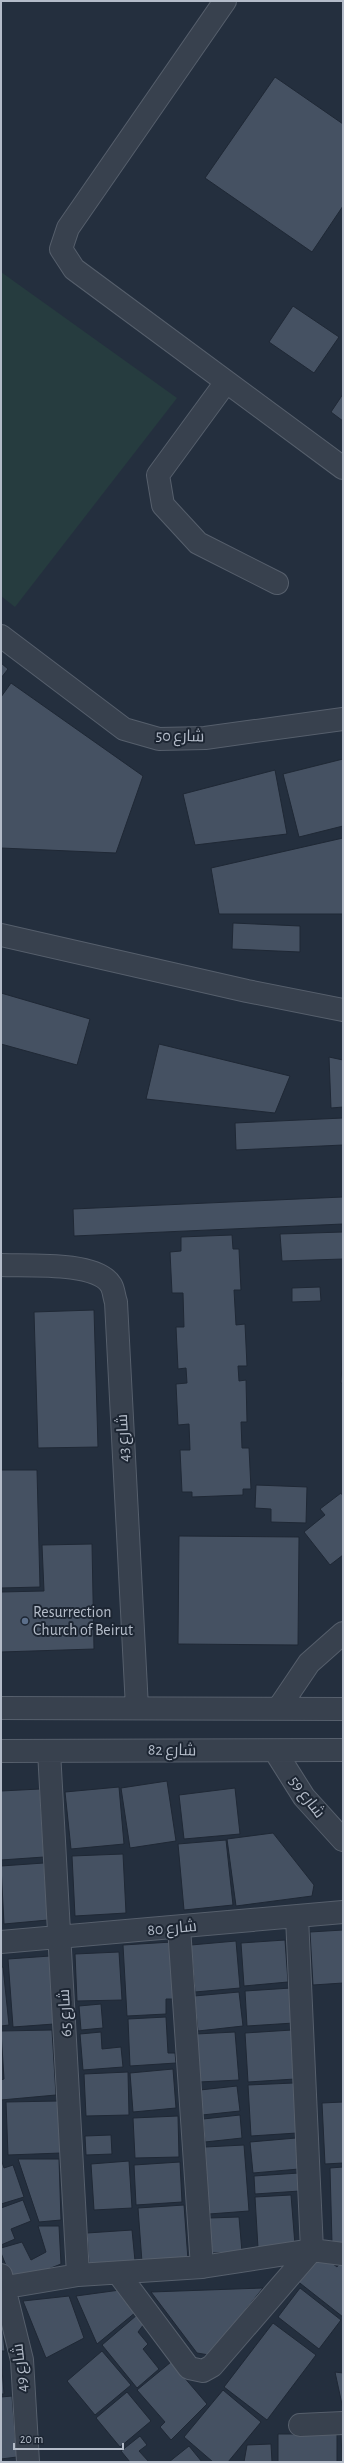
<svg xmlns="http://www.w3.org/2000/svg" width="344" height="2463" font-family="'Alegreya Sans',Cairo,sans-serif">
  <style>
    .green { fill: #263c3f }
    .building { fill: #455162; stroke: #1f2835 }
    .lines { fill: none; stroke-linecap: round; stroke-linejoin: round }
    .minor-casing { stroke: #565f6c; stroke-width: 24 }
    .minor { stroke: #38414e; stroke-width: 22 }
    .service-dot { fill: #5c6f8a; stroke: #1d2633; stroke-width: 1.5 }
    .labels { text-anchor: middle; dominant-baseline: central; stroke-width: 4; stroke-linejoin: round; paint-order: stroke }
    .street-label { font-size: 16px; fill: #b4bcc9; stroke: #1d2633 }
    .poi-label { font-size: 16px; fill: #b4bcc9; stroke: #1d2633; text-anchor: start }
  </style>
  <rect width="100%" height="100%" fill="#242f3e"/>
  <path class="green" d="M1,272L177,398L15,607L1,596Z"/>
  <path class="building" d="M275,77L343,124V206L312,252L205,178Z
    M293,306L339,337L314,373L269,342Z
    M343,394V421L331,412Z
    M1,663L8,669L1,678Z
    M11,683L143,776L116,853L1,848V697Z
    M343,759V826L299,837L283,774Z
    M275,770L287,834L195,845L183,794Z
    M343,838V914H219L211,868Z
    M233,923L300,926V952L232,949Z
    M1,993L90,1019L77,1065L1,1044Z
    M159,1044L290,1076L275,1113L146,1099Z
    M329,1057L343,1060V1107L331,1108Z
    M343,1118V1145L236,1150L235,1123Z
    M343,1197V1224L74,1236L73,1209Z
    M343,1232V1259L282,1261L280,1234Z
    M232,1235L233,1249H239L241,1290H234L236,1325L245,1324L247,1366H238L239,1381L246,1380L247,1422H241L242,1448H249L251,1489H243V1495L192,1497V1492H182L180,1450H190L189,1424L178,1425L176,1384L187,1383L186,1368L178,1369L176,1327H184L183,1293H172L170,1252L181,1251V1237Z
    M320,1287L321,1301L292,1302V1288Z
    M94,1310L98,1447L38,1448L34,1312Z
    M343,1345V1383H341Z
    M1,1470H37L40,1587L1,1588Z
    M256,1485L307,1487L306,1523L271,1522V1509L255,1508Z
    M341,1493L343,1496V1555L330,1565L304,1532L325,1515L320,1509Z
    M179,1536L299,1537L298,1645L178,1644Z
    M92,1544L94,1649L1,1652V1592L44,1591L42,1545Z
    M167,1781L176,1841L130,1848L121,1788Z
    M119,1787L124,1844L71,1849L65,1792Z
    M235,1788L240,1834L184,1839L179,1795Z
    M40,1789L44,1857L1,1860V1791Z
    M273,1833L314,1885L312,1896L236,1906L227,1839Z
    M226,1840L233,1905L184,1910L178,1844Z
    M123,1854L126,1913L75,1916L72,1856Z
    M44,1863L48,1920L4,1924L1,1866Z
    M343,1930V1983L313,1985L310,1932Z
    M285,1940L288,1982L244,1986L241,1943Z
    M236,1941L240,1988L195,1992L191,1945Z
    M172,1942L176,1999H166V2014L127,2016L123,1945Z
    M119,1952L122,2000L77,2001L75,1954Z
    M50,1956L54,2024L13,2027L8,1959Z
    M1,1967H3L9,2025L1,2026Z
    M291,1988L294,2023L247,2026L245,1991Z
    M239,1992L243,2026L198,2031L194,1996Z
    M101,2004L103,2028L81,2030L79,2006Z
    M166,2017L168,2053H175L176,2063L130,2066L128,2019Z
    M52,2030L56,2095L1,2100V2080L4,2079L1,2031Z
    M292,2030L295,2079L248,2082L245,2033Z
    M101,2032L102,2049L121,2047L123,2067L83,2070L80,2034Z
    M235,2032L239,2080L199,2082L196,2034Z
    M173,2069L176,2108L133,2112L130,2073Z
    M128,2072L129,2115L86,2116L84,2074Z
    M294,2083L297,2133L251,2136L248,2085Z
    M237,2086L240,2111L202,2115L200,2090Z
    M59,2101L61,2153L8,2155L6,2102Z
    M343,2102V2163L325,2164L322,2103Z
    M240,2115L242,2138L205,2142L203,2119Z
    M178,2116L179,2157L135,2158L133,2118Z
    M111,2135L112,2154L86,2155L85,2136Z
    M296,2138L299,2169L253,2173L250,2142Z
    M244,2145L249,2211L209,2214L205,2147Z
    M1,2159L4,2168L13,2165L24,2197L1,2204Z
    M18,2159H59L61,2220L39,2222Z
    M129,2161L132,2208L94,2210L91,2164Z
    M180,2162L182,2202L136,2205L134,2165Z
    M343,2167V2243H332L330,2168Z
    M299,2173L300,2191L255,2194L254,2176Z
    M291,2195L295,2245L258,2248L255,2197Z
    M23,2200L31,2221L11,2229L15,2239L1,2245V2208Z
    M184,2205L188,2260L142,2262L138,2208Z
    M239,2217L242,2252L212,2253L209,2218Z
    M38,2226H59L61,2264L13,2283L1,2253V2248L22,2242L31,2260L46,2252Z
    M132,2230L135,2261L89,2264L87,2233Z
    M318,2252L337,2267L343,2259V2317L296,2280Z
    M263,2288L209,2355L197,2353L151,2292Z
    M300,2288L341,2320L319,2349L278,2317Z
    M120,2290L136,2312L97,2344L76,2296Z
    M69,2296L84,2338L46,2358L23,2301Z
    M1,2314L5,2351H1Z
    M137,2315L144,2324L138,2332L148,2344L143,2349L159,2369L137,2388L102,2345Z
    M273,2323L316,2355L267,2420L224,2387Z
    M102,2351L131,2385L95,2415L67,2381Z
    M1,2358L4,2394H1Z
    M171,2362L207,2404L171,2440L160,2427L165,2422L137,2390Z
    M335,2372L343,2373V2409Z
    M223,2390L261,2422L228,2462H213L184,2437Z
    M127,2392L151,2421L120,2447L96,2418Z
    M12,2396L17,2457L1,2459V2397Z
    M341,2431H343V2462H342Z
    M278,2434H337V2462H278Z
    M140,2436L147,2445L139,2451L149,2462H130L121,2451Z
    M271,2444L272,2462H244L247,2445Z
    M189,2446L202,2462H169Z"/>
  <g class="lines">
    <g class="minor-casing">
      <path id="minor" d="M225,1L68,228L61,249L74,269L343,468
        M226,382L158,475L163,505L198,543L277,583
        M1,636L124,729L159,739L205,738L343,719
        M1,935L247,991L343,1010
        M1,1265C26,1266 97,1261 111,1285C114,1290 114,1297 116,1302L137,1708
        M1,1708L343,1709
        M278,1709L309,1663L343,1633
        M1,1751L343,1750
        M49,1751L78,2275
        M275,1751L304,1797L343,1840
        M179,1927L202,2267
        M1,1942L343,1912
        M118,2273L189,2368L203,2371L212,2366L312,2250L297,1917
        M1,2275L22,2360L28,2462
        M1,2288L78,2275L202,2267L312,2250L343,2254
        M300,2425L343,2423"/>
    </g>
    <use href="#minor" class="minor"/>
  </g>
  <circle class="service-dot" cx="25" cy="1621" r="4"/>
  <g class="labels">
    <g class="street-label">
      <text transform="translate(180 736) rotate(1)">شارع 50</text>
      <text transform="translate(123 1438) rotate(-93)">شارع 43</text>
      <text transform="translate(172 1750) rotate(1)">شارع 82</text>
      <text transform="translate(307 1797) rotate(53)">شارع 59</text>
      <text transform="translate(172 1928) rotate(-5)">شارع 80</text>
      <text transform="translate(65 2013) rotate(-93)">شارع 65</text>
      <text transform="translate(20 2368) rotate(-96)">شارع 49</text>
    </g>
    <g class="poi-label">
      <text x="33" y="1612">Resurrection<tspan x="33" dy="18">Church of Beirut</tspan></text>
    </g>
  </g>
  <rect width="344" height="2463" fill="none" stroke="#b4bcc9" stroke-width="4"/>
  <path d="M14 2443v6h109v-6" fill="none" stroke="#b4bcc9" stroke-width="2"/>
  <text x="20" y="2443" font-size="12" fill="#b4bcc9" stroke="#1d2633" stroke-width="3" paint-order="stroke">20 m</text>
</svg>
